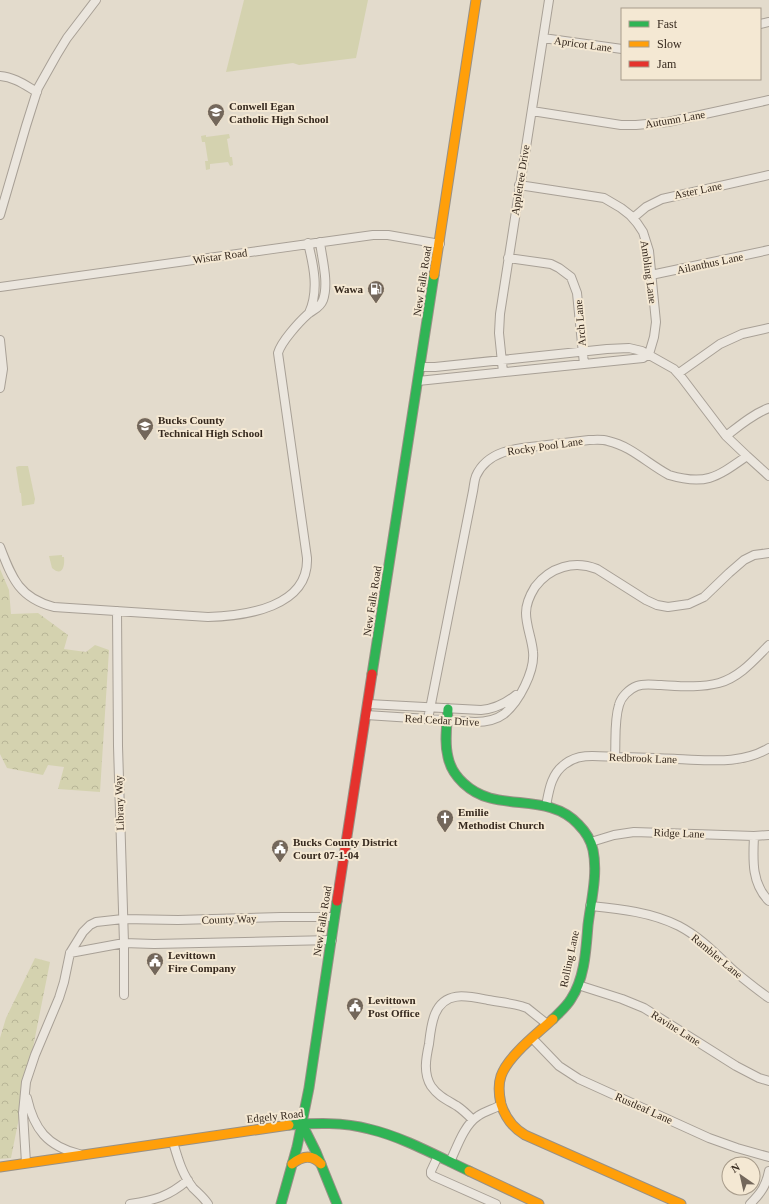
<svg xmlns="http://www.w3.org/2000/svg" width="769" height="1204" font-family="'Times New Roman',serif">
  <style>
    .green { fill: #d4d2af }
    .forest { fill: url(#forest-crowns) }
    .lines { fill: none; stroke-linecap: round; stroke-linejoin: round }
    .street-casing { stroke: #a8a096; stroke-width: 10 }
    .fast-casing { stroke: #989085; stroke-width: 11 }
    .slow-casing { stroke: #989085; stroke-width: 11 }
    .jam-casing { stroke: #989085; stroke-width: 11 }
    .street { stroke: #ebe6de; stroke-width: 8 }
    .fast { stroke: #30b455; stroke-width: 9 }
    .slow { stroke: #ff9f0a; stroke-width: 9 }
    .jam { stroke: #e5322d; stroke-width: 9 }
    .labels { text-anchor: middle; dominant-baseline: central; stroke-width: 4; stroke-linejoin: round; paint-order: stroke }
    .street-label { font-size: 11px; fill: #36291e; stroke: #f4e8d3 }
    .poi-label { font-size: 11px; font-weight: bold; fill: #36291e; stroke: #f4e8d3; text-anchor: start }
  </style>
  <defs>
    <pattern id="forest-crowns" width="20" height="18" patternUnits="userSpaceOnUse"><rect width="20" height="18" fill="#d4d2af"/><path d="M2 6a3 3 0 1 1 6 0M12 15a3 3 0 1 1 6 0" fill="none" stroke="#b7b496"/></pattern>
  </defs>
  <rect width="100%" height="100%" fill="#e3dbcc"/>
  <path class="green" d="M244,0H368L356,58L299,65L293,63L226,72Z
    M229,134L230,138L227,139L230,157H232L233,165L230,166L228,162L210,164V169L206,170L205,161H208L205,142H202L201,136L206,135V137Z
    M19,466H28L35,499L34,504L22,506L21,493H20L16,467Z
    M62,555V557H64C65,567 62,577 52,568L49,556Z"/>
  <path class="forest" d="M0,569L9,590L11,614L38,613L68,635L64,649L86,652L95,645L109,650L100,792L58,789L64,767L48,765L43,775L7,768L0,754Z
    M35,958L50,962L11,1158L0,1159V1038L6,1018Z"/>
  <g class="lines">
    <g class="street-casing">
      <path id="street" d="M760,24L769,22
        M543,38L622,49
        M0,76C14,77 25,85 37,92
        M532,111L621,125H636L668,122L769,100
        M519,185L604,198L621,208L630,215L637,223L643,232L649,251L656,322L654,337L649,354
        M0,215L26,126L38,88L56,56L67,38L96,0
        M633,218L646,207L662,199L769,175
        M308,243C314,267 319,291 309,313
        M508,258L551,264L559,268L571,277L577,293L584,364
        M651,275L769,250
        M0,287L373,235H388L440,244
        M0,340L3,369L0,388
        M421,367H435L607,349L629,348L642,351L674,369L682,378L726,436L747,456L769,476
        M503,372L499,333L500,314L549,0
        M679,373L720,344L742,334L769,328
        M418,381L643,358L649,354
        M726,436C739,426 753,414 769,408
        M0,547C12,578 19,598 54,607L208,617C246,616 309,607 307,558L278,353C281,342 299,322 308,314C314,309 320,308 323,300C329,283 322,259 320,242
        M117,611L118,746L124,943V995
        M368,704L481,710C494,709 506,703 516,695
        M366,715L475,722C486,722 496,720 504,714C519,702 535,671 533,652C532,639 526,626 526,613C526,604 530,595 535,587C550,567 574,560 597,569L646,600L657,605L668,607L689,604L704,597L729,573L744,560L754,555L769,553
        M428,719L473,491C474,486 474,481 476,476C487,451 516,448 539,446C556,444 572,442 589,440C595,440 602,439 608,441C631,446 648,464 669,475C706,486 717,477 747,456
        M615,757C616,740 614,721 619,705C621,697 629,689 637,686C645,683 653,685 661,685C680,686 700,688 719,683C740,677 754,660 769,645
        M546,806C549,790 551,774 565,764C579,753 597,756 613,757C634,757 655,758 677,759C708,760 741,765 769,748
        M754,836C753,859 751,883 769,901
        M591,842L614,835L634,832L754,836L769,835
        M590,906C620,909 651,912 679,926C700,937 716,954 733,970C745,980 756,989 769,998
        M70,953L124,943L154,944L332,940
        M578,985L622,999L644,1008L736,1066L759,1078L769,1081
        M532,1038L559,1066L579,1079L709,1138L737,1148L769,1157
        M27,1098C34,1129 47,1146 79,1154
        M473,1120C468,1115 463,1110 457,1106C447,1100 438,1096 431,1086C423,1073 426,1058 429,1044C430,1035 431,1024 435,1014C445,990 468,996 488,1000C499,1002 510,1003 521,1006L527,1008L547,1024
        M173,1142C178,1159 182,1174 193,1188C198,1193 204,1198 208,1204
        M438,1156L431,1171V1174L433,1176L496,1204
        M450,1162C457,1147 464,1125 478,1116C485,1111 494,1109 501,1105
        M26,1163L23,1113L26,1082L35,1055L59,998L64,982L70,953L83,932L90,925L96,922L123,919L178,920L281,917H335
        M130,1204C155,1200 168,1197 188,1180
        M750,1204C761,1193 766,1186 769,1171"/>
    </g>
    <g class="fast-casing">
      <path id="fast" d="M372,674L434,275
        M448,709C447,725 444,742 448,757C452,777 471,793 490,798C520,806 555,799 578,824C585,831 591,840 593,850C598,874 591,901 588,925C586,949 585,978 571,999C567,1006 559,1013 553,1019
        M302,1124L316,1152L337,1204
        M289,1125C316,1123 343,1122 369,1129C403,1137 437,1156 469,1171
        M281,1204L297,1147L309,1088L337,901"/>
    </g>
    <g class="slow-casing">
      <path id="slow" d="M434,275L476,0
        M553,1019C537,1034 508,1056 501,1076C498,1085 499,1095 501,1104C505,1117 513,1128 525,1135L681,1204
        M292,1164C302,1156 312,1154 321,1164
        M0,1167L289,1125
        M469,1171L539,1204"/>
    </g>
    <g class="jam-casing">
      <path id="jam" d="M337,901L372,674"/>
    </g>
    <use href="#street" class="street"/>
    <use href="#fast" class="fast"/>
    <use href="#slow" class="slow"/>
    <use href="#jam" class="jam"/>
  </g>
  <defs>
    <g id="school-pin" transform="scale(0.9)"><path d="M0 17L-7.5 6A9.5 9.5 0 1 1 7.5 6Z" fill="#73675b" stroke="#f4e8d3"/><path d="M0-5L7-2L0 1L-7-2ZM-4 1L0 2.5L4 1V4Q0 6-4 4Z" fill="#fff"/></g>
    <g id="fuel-pin" transform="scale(0.9)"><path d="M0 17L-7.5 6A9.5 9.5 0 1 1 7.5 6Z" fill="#73675b" stroke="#f4e8d3"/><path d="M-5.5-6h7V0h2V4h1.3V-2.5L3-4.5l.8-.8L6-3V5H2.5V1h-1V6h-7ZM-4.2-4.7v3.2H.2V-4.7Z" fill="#fff"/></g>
    <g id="church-pin" transform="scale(0.9)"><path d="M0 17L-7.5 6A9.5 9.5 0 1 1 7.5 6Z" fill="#73675b" stroke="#f4e8d3"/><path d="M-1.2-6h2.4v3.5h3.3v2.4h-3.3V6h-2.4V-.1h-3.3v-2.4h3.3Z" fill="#fff"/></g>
    <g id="civic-pin" transform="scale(0.9)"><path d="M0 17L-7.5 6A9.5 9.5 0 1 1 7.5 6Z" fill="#73675b" stroke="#f4e8d3"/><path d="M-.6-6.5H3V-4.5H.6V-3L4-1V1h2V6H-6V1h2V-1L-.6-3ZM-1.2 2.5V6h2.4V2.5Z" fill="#fff"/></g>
  </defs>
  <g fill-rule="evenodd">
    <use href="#school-pin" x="216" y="112"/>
    <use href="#fuel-pin" x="376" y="289"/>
    <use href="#school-pin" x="145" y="426"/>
    <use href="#church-pin" x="445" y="818"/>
    <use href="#civic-pin" x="280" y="848"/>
    <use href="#civic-pin" x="155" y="961"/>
    <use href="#civic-pin" x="355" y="1006"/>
  </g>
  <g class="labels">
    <g class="street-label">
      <text transform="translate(583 44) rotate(8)">Apricot Lane</text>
      <text transform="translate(675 119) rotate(-10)">Autumn Lane</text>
      <text transform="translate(520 180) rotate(-81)">Appletree Drive</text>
      <text transform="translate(698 190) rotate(-12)">Aster Lane</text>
      <text transform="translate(220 256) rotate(-8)">Wistar Road</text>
      <text transform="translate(710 263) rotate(-12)">Ailanthus Lane</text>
      <text transform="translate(649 272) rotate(82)">Ambling Lane</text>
      <text transform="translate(422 281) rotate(-81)">New Falls Road</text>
      <text transform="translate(580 323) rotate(-95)">Arch Lane</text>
      <text transform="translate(545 446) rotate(-8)">Rocky Pool Lane</text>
      <text transform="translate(372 601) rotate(-81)">New Falls Road</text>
      <text transform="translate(442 720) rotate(3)">Red Cedar Drive</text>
      <text transform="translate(643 758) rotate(2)">Redbrook Lane</text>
      <text transform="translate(119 803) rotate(-92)">Library Way</text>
      <text transform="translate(679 833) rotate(2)">Ridge Lane</text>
      <text transform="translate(229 919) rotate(-2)">County Way</text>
      <text transform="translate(322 921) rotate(-81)">New Falls Road</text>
      <text transform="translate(717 956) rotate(40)">Rambler Lane</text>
      <text transform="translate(569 959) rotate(-78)">Rolling Lane</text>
      <text transform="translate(676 1028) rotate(32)">Ravine Lane</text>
      <text transform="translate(644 1108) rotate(24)">Rustleaf Lane</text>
      <text transform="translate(275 1116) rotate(-6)">Edgely Road</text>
    </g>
    <g class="poi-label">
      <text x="229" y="106">Conwell Egan<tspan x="229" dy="13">Catholic High School</tspan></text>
      <text x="363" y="289" text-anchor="end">Wawa</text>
      <text x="158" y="420">Bucks County<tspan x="158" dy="13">Technical High School</tspan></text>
      <text x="458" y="812">Emilie<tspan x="458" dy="13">Methodist Church</tspan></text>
      <text x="293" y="842">Bucks County District<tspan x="293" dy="13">Court 07-1-04</tspan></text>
      <text x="168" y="955">Levittown<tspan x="168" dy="13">Fire Company</tspan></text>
      <text x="368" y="1000">Levittown<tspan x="368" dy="13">Post Office</tspan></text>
    </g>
  </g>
  <rect x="621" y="8" width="140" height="72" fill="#f4e8d3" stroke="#a89c8b"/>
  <rect x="629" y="21" width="20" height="6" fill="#30b455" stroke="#a89c8b"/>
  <text x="657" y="28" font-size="12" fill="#36291e">Fast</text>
  <rect x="629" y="41" width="20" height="6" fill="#ff9f0a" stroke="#a89c8b"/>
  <text x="657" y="48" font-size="12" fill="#36291e">Slow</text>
  <rect x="629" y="61" width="20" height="6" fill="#e5322d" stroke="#a89c8b"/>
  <text x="657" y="68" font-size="12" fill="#36291e">Jam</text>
  <g transform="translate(741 1176) rotate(326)"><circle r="19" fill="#f4e8d3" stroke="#a89c8b"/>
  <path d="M0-3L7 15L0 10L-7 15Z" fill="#73675b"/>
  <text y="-6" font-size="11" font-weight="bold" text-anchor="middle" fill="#36291e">N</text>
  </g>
</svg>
